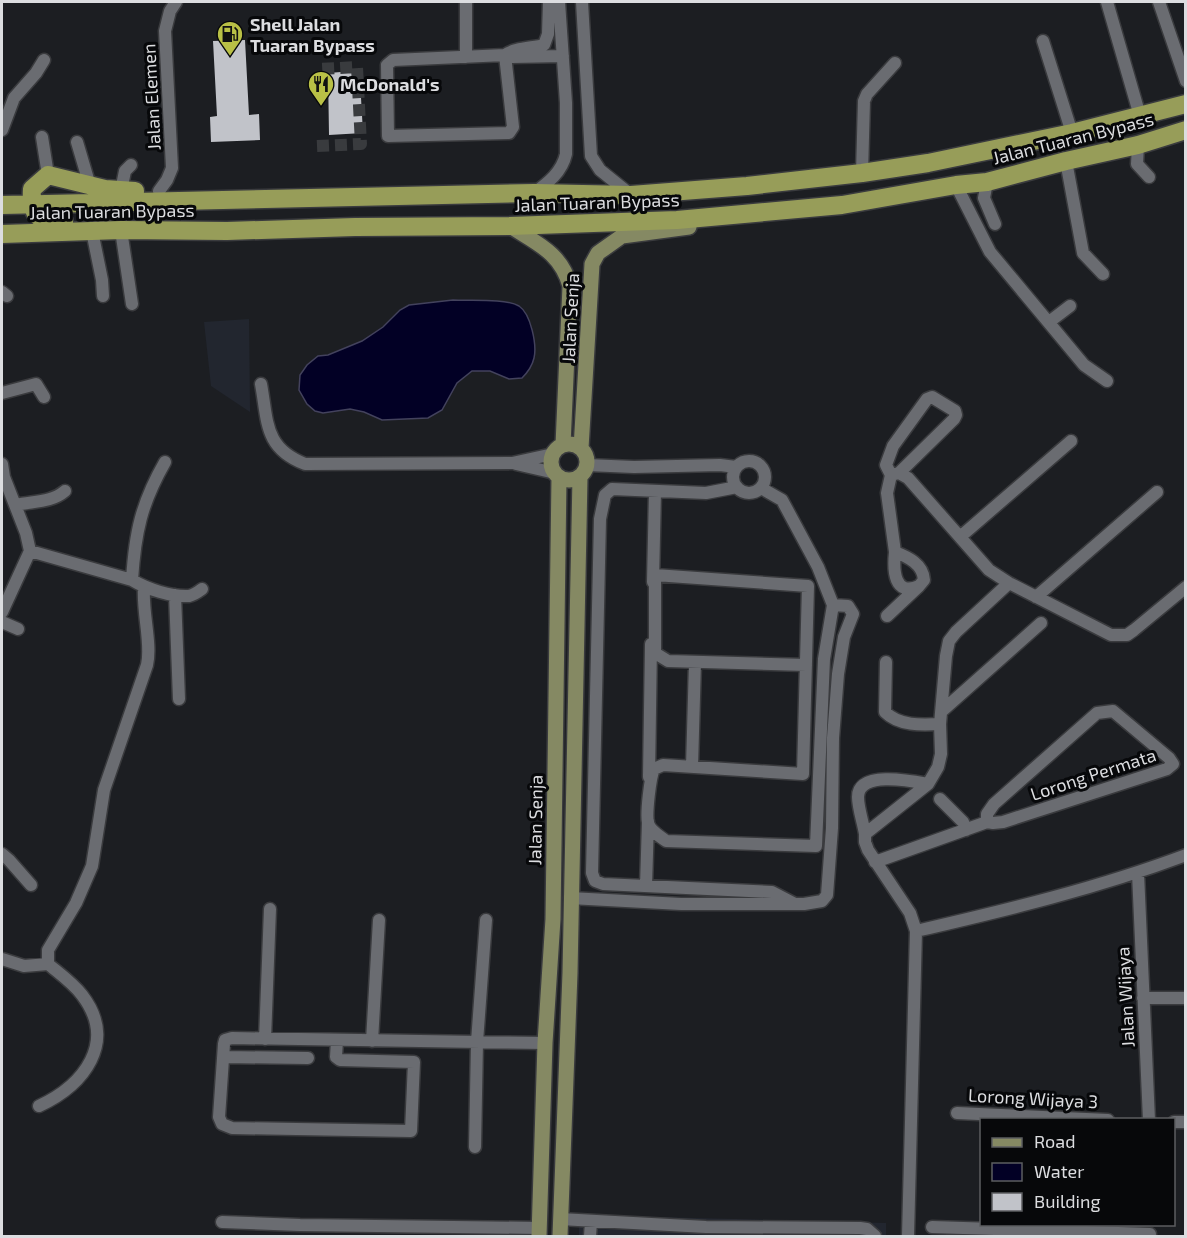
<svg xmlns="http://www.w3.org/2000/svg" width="1187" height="1238" font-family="'Exo 2',sans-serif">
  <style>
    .built { fill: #22262f }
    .water { fill: #020025; stroke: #43425d; stroke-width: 1.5 }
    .building { fill: #c1c3c9 }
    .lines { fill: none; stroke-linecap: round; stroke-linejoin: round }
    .minor-tunnel { stroke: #393b3e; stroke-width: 12; stroke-dasharray: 12 6; stroke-linecap: butt }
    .minor-casing { stroke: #3a3b3e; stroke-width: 15 }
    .major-casing { stroke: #3a3b3e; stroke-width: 18 }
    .highway-casing { stroke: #3a3b3e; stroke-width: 21 }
    .minor { stroke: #6a6c71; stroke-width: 12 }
    .major { stroke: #858963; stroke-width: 15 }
    .highway { stroke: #979d59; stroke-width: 18 }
    .labels { text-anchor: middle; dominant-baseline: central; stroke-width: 6; stroke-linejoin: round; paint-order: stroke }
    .poi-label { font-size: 18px; font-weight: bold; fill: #dcdde0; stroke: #07080a; text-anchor: start }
    .street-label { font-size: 18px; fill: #dcdde0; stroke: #07080a }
  </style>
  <rect width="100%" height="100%" fill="#1c1e22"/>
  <path class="built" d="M249,319L250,408V412L211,386L204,322Z
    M579,1215L886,1223V1236H579Z"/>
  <path class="water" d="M453,300C470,301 505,298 519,306C531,314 537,345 534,358C532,367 528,372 522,378L509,379L490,371H472L457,383L442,410L428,418L382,420L364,412L350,409L323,413L315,411L307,404L299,390L300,375L307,365L318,356L328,355L362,341L383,327L400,310L409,305Z"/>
  <path class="building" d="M245,40L249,115L259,114L260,140L211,142L210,117L217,116L213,41Z
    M354,71L355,81L360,80L363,133L329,135L328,73Z"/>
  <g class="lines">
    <path class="minor-tunnel" d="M317,146L361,144L357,67L319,69"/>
    <g class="minor-casing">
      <path id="minor" d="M466,2V57
        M549,2L548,34L544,45C532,48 514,48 505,55L513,127L509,133L388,136L387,65L393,60L505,55L512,57L563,56
        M582,2L591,156L600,170L631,195
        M1107,2L1140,116
        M1159,2L1186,81
        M1043,41L1072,133
        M2,130L14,98L36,73L44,60
        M42,137L48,175
        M77,142L90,186
        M1138,145L1137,164L1149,177
        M1066,161L1083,253L1103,274
        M862,173L864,101L867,94L895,63
        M987,182L984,198L995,224
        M956,185L990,252L1084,365L1107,381
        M121,191L125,171L131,165
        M159,191L167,180L172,168L165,31L170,11L176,2
        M534,193C548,183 562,172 566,154V103L559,2
        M121,230L132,304
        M92,231L102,280L103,296
        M2,292L7,296
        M1049,322L1070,306
        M261,384C268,422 264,448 305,464L512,463L553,454
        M2,393L36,384L44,397
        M733 477a16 16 0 1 1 32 0a16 16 0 1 1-32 0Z
        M2,464L4,477L26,533L30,551L2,612
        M516,464L555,473
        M587,465L634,467L720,465L736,467
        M899,473L908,478L989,570L1009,583L1111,635H1127L1134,630L1186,587
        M891,475L886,465L893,446L927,399L932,397L955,411L956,415L954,419L899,473L891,475L887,493L895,552
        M737,487L706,493L612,489L605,495L600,519L592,873L595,881L603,884L772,892L795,904
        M761,488L782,500L818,567L833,605L824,659L816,846L666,841C660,836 650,831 648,823C646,814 650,777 654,769L663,765L803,774L808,586L655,575V653L668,661L806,665
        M16,505C33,501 51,503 65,491
        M960,537L1071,441
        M30,551L132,580C147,589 171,597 189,596C194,595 198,592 202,589
        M132,580C135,533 141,504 165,462
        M653,582L655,491
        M175,595L179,699
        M1036,597L1157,492
        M887,616L919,586L924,580C923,564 908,557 895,552C893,570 894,597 919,586
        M2,622L18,629
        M886,662L885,712C899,726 921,725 940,724
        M942,711L1041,623
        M692,767L695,662
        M649,777L651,644
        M940,799L963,822L966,830
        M865,834C863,822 858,808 858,797C858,770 912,781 928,784
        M2,854L9,860L31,885
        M875,862L987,822L993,823L1003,822L1167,769L1173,764L1169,758L1113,711L1097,713L994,804L987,814V822
        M1138,873L1149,1120
        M646,886L648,821
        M570,898L681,904H804L822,901L827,895L832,828L833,738L838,674L844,637L853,614L848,606L833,605
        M916,931C1007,910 1098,888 1186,855
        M2,959L24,966L48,964
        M1143,998H1186
        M265,1039L270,909
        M337,1040L336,1057L340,1060L414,1062L411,1131L232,1128L222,1124L219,1117L224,1044L225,1040L232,1038L545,1043
        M372,1041L379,920
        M223,1057L308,1058
        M39,1106C84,1085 118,1042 82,995C73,983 60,974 48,964V950L76,903L92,866L104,790L147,665C152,644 142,612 144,587
        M957,1113L1108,1120
        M1174,1122H1186
        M475,1147L477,1042L486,920
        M560,1219L706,1227L860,1228L867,1229L875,1236
        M222,1222L300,1225L539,1228
        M932,1227L1150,1234
        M590,1236L591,1222
        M908,1236L916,931L910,913L868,850L865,842V834L928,784L938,767L941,754L940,724L946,656L949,641L956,632L1009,583"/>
    </g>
    <g class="major-casing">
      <path id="major" d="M510,226C538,244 561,253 570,286L563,445
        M551 462a18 18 0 1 1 36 0a18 18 0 1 1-36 0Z
        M581,448L592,264L598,253L622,236L689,227
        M539,1236L545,1043L553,919L559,477
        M560,1236L570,973L580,477"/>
    </g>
    <g class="highway-casing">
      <path id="highway" d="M2,205L534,193L631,195L747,186L862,173L928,163L1072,133L1186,104
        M64,222C38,221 30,217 32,189L48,175L105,189L135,191
        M2,234L121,230L227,231L355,227L510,226L677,220L842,205L956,185L987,182L1066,161L1138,145L1186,130"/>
    </g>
    <use href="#minor" class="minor"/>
    <use href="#major" class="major"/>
    <use href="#highway" class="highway"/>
  </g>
  <defs>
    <g id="fuel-pin" transform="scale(1.35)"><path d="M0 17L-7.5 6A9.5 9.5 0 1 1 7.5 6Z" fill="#b9c046" stroke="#07080a"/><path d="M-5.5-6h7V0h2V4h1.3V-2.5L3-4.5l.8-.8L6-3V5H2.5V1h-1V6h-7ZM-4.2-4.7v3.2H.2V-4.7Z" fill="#111"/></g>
    <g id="restaurant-pin" transform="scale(1.35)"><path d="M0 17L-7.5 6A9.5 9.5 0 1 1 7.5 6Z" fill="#b9c046" stroke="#07080a"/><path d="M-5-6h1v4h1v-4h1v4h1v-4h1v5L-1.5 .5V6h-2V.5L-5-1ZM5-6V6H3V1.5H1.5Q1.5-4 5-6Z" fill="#111"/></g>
  </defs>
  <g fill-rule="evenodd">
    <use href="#fuel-pin" x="230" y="34"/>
    <use href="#restaurant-pin" x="321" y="84"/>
  </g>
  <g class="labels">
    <g class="poi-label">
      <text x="250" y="24">Shell Jalan<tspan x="250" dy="21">Tuaran Bypass</tspan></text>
      <text x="340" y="84">McDonald's</text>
    </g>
    <g class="street-label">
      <text transform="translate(151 97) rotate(-93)">Jalan Elemen</text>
      <text transform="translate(1073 138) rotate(-14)">Jalan Tuaran Bypass</text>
      <text transform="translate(597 202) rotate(-2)">Jalan Tuaran Bypass</text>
      <text transform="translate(112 211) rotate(-1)">Jalan Tuaran Bypass</text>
      <text transform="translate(570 318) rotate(-87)">Jalan Senja</text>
      <text transform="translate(1093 774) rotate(-18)">Lorong Permata</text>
      <text transform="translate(535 820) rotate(-89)">Jalan Senja</text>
      <text transform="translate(1125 997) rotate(-93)">Jalan Wijaya</text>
      <text transform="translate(1033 1098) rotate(3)">Lorong Wijaya 3</text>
    </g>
  </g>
  <rect width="1187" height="1238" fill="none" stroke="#dcdde0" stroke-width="6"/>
  <rect x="980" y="1118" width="195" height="108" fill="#07080a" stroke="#5c5d60" stroke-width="1.5"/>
  <rect x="992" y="1138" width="30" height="9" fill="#858963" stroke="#5c5d60" stroke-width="1.5"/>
  <text x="1034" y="1148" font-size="18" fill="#dcdde0">Road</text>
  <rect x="992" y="1163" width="30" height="18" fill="#020025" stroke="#5c5d60" stroke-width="1.5"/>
  <text x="1034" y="1178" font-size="18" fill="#dcdde0">Water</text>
  <rect x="992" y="1193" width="30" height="18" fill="#c1c3c9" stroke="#5c5d60" stroke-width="1.5"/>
  <text x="1034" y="1208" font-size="18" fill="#dcdde0">Building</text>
</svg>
